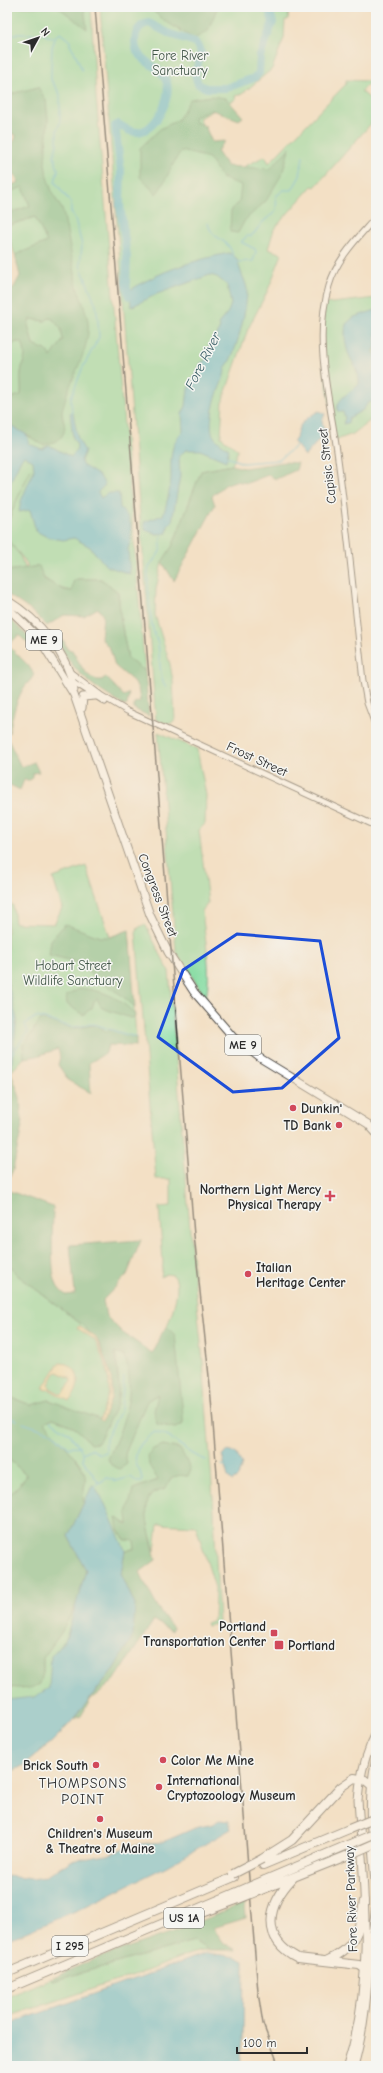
<svg xmlns="http://www.w3.org/2000/svg" width="383" height="2073" font-family="'Comic Neue',sans-serif">
  <style>
    .green { fill: #85dca1; stroke: #588466 }
    .forest { fill: #6cbc87; stroke: #4c7459; fill-rule: evenodd }
    .sand { fill: #eeda9e; stroke: #8c8264; fill-rule: evenodd }
    .water { fill: #54bad2; stroke: #40727e }
    .lines { fill: none; stroke-linecap: round; stroke-linejoin: round }
    .stream { stroke: #54bad2; stroke-width: 1.5 }
    .river { stroke: #54bad2; stroke-width: 8 }
    .minor-casing { stroke: #494642; stroke-width: 7 }
    .major-casing { stroke: #494642; stroke-width: 9 }
    .highway-casing { stroke: #494642; stroke-width: 10 }
    .minor { stroke: #fff; stroke-width: 5 }
    .major { stroke: #fff; stroke-width: 7 }
    .highway { stroke: #fff; stroke-width: 8 }
    .rail { stroke: #2b2b2b; stroke-width: 1.5 }
    .highway-bridge-casing { stroke: #494642; stroke-width: 10; stroke-linecap: butt }
    .highway-bridge { stroke: #fff; stroke-width: 8 }
    .marked { fill: none; stroke: #1d4ed8; stroke-width: 3; stroke-linejoin: round }
    .poi-dot { fill: #d1495b; stroke: #f6f6f2; stroke-width: 1.5 }
    .labels { text-anchor: middle; dominant-baseline: central; stroke-width: 3; stroke-linejoin: round; paint-order: stroke }
    .shield { fill: #f6f6f2; stroke: #686867; stroke-width: 1 }
    .shield-label { font-size: 12px; font-weight: bold; fill: #2b2b2b }
    .park-label { font-size: 13px; fill: #425748; stroke: #f6f6f2 }
    .street-label { font-size: 13px; fill: #2b2b2b; stroke: #f6f6f2 }
    .poi-label { font-size: 13px; font-weight: bold; fill: #2b2b2b; stroke: #f6f6f2; text-anchor: start }
    .water-label { font-size: 14px; font-style: italic; fill: #395d65; stroke: #f6f6f2 }
    .neighbourhood-label { font-size: 14px; letter-spacing: 1px; fill: #2b2b2b; stroke: #f6f6f2 }
  </style>
  <rect width="100%" height="100%" fill="#f6f6f2"/>
  <filter id="ink" filterUnits="userSpaceOnUse"><feTurbulence type="fractalNoise" baseFrequency=".025" numOctaves="2"/><feDisplacementMap in="SourceGraphic" scale="8" xChannelSelector="R" yChannelSelector="G"/><feConvolveMatrix kernelMatrix="1 2 1 2 8 2 1 2 1" color-interpolation-filters="sRGB"/></filter>
  <filter id="wash" filterUnits="userSpaceOnUse"><feTurbulence type="fractalNoise" baseFrequency=".012" numOctaves="4" result="noise"/><feDisplacementMap in="SourceGraphic" scale="16" xChannelSelector="R" yChannelSelector="G"/><feGaussianBlur stdDeviation="0.9" result="paint"/><feColorMatrix in="noise" values="0 0 0 0 0 0 0 0 0 0 0 0 0 0 0 0 0 1.4 0 .05"/><feComposite in="paint" operator="in"/></filter>
  <g filter="url(#wash)">
    <rect width="100%" height="100%" fill="#f3e0c5"/>
    <path class="green" d="M7,7H91L96,97L145,671L128,659L121,621L118,592L101,579H77L72,591C56,589 44,579 33,567L28,568C25,556 10,547 7,537C3,524 25,483 31,469L7,522V423L9,424L78,338L22,91L7,95Z
      M100,7H292L289,10L288,20H285L284,38L272,69L242,94L235,96L236,99L199,118L228,175L265,156L269,163L346,84V80L371,81L361,91L376,104V118L315,187L312,186L274,229L268,249L282,254L268,290L248,329L223,400L221,437L238,450L232,465L201,471L173,545L162,562L156,589L155,615L170,664L173,681L175,721L169,724L156,720Z
      M23,187L30,206L7,214V193Z
      M35,217L47,242L15,255L7,232V226Z
      M376,298V416L353,434L336,440L323,364L324,304Z
      M49,318L53,319L61,329L63,340L54,354L51,357L46,350L33,345L28,325L30,319L45,321Z
      M16,342H22C28,359 23,358 21,373C20,381 22,387 21,395L7,399V353L10,347Z
      M7,539L19,554L26,569L7,571Z
      M158,732L197,749L206,795L205,824L199,830L208,903L202,911C205,939 212,970 206,998L176,952Z
      M86,866L110,937L129,930L136,1038L112,1030L105,1031L96,1025L73,1028L52,1022L34,1028L32,1036L23,1044L24,1058L11,1072L7,1081V902L13,905L15,923L54,924L62,908L53,878Z
      M145,924L169,971L193,1266L203,1362L214,1512L219,1623L207,1626L206,1623L214,1620L215,1588L196,1526L158,1524L155,1551C151,1536 142,1514 149,1498C152,1492 160,1491 165,1489C172,1477 173,1474 187,1476L180,1449L163,1445L158,1480L133,1489L128,1525L116,1517L134,1541L135,1549L125,1550L121,1574L73,1720L53,1741L24,1765L7,1774V1687L12,1688L43,1673V1658L61,1633L77,1603L86,1570L68,1536L84,1503C81,1493 88,1481 84,1472C80,1460 54,1434 44,1422L53,1418C70,1424 80,1429 90,1444C120,1406 123,1400 115,1352L124,1356C126,1361 129,1366 130,1371C133,1395 124,1426 113,1447L125,1454L146,1401L159,1394L157,1424L175,1428L183,1424L175,1335L167,1327C171,1316 183,1284 173,1275L166,1274L161,1277L163,1263L159,1207L171,1206V1179H156L136,932L138,928Z
      M7,1260L16,1274L81,1324L96,1338L108,1365L112,1390L102,1421L49,1400L31,1405L7,1396Z
      M7,1458L26,1474V1477L12,1493L8,1494Z
      M194,1941L208,1950L190,1954L144,1972L7,2017V1997L51,1978L52,1981Z"/>
    <path class="forest" d="M58,7H84L87,29Z
      M148,7H216L217,8L208,31L194,39L165,21Z
      M38,87L46,100L48,119L45,163L47,177L53,194L63,211L75,273C75,290 86,305 88,322C91,347 72,376 65,400C64,404 62,409 62,412C62,420 68,427 62,436C58,442 50,443 43,445L7,423V399L21,395C22,387 20,380 21,373C23,358 28,359 22,342H16L10,347L7,353V292L13,289L20,276L15,255L47,242L35,217L7,226V214L30,206L23,187L7,193V187L19,182L7,163V147L15,140L16,135L7,132V95ZM49,318L53,319L61,329L63,340L51,357L46,350L33,345L28,325L30,319L45,321Z
      M211,96L226,98L243,117L239,120L212,110L194,117L195,122L205,126L212,142L225,141L217,151L227,166L270,169L290,147L282,174L266,201L245,220L238,233L230,232L231,209L239,203L241,185L222,178L209,158L181,151C171,165 167,181 156,194L140,177V148L160,129L178,120L190,99Z
      M284,462L298,463L296,470L276,479L268,475L247,483L235,481L225,485L212,496L215,505L174,581L162,562L173,545L201,471L232,465L244,468Z
      M39,566L44,579L64,590L72,591L73,582L77,579H101L118,592L121,621L128,659L145,671L149,716L134,709V703L140,701L138,688L133,681L115,666L110,649L101,638L103,616L98,608L84,616L64,615L47,626L33,612L7,594V571Z
      M7,616L37,645L28,644L19,635L8,645L28,665L34,674C31,682 25,684 22,691C15,704 12,719 9,733L7,734Z
      M61,641H64L67,649L72,650C79,661 86,681 101,680L106,677L124,696L129,693L127,705L125,706C95,688 75,675 59,644Z
      M7,737L21,767L34,762L39,772L33,773V778L30,780H24L20,790L10,785L7,786Z
      M65,924L100,937H110L129,930L135,1007L120,994L96,979L76,962L49,955L51,940Z
      M81,988C106,992 117,996 135,1014V1017L130,1018L102,1008L97,999L94,1002L92,1008L83,1015L67,1004L66,996Z
      M41,1019L73,1028L96,1025L105,1031L112,1030L136,1038V1046L108,1045L106,1053L89,1063L91,1093L69,1081L58,1065L60,1057L58,1049L37,1056L24,1058L23,1044C32,1036 34,1028 41,1019Z
      M11,1072L20,1097L22,1126L13,1170L7,1182V1081Z
      M7,1190L53,1207C53,1226 50,1267 56,1283C58,1289 62,1292 66,1295L75,1294L70,1245L141,1240L127,1275L103,1300L106,1316L123,1333L152,1353C161,1342 158,1335 167,1327L175,1335L183,1415V1424L175,1428L157,1424L154,1411L158,1394L147,1401L125,1454L127,1464L120,1469L111,1465L108,1459C122,1428 138,1390 124,1356L115,1352L119,1387L117,1404L98,1443L90,1444C80,1429 70,1424 53,1418L45,1422C54,1434 80,1460 84,1472C88,1481 81,1493 84,1503L68,1536L86,1570L77,1603L61,1633L43,1658V1673L40,1684L29,1689L7,1687V1493H12L26,1477V1474L7,1458L8,1440L7,1396L31,1405L49,1400L102,1420L112,1384L109,1369L98,1341L81,1324L16,1274L7,1260Z
      M163,1445L180,1449L191,1469L188,1476C174,1474 171,1477 165,1489C160,1491 152,1492 149,1498C142,1515 153,1543 156,1560L140,1572C147,1588 160,1615 173,1627L172,1631L154,1620L114,1681L91,1699L81,1716L73,1720L114,1668L135,1605L121,1574L125,1550L135,1549L134,1541L125,1540L118,1530L116,1517L128,1525L127,1514L133,1489L158,1480L149,1465L148,1456L153,1449Z
      M245,1902L246,1918L213,1928L224,1943L236,1950H208L194,1941L52,1981L51,1978L100,1957L182,1929Z"/>
    <path class="sand" d="M79,1326L96,1338L109,1369L112,1384L111,1399L102,1421L100,1419L109,1393V1383L106,1366L95,1340L77,1328Z
      M59,1363C81,1363 83,1388 69,1401L49,1389L46,1390L43,1388ZM58,1372L70,1378L71,1381L64,1393L61,1394L50,1388L49,1384L55,1373Z"/>
    <path class="water" d="M229,253C237,256 238,261 240,269C242,276 246,282 247,289C248,305 236,357 225,368C225,375 222,382 219,389C215,400 209,420 212,432C213,439 223,445 229,449L226,461L200,450H186L179,456L180,476L172,522L168,526L167,533L157,534L145,530L144,522L163,515C167,504 170,490 171,478C171,460 169,445 183,431L182,414L186,406L188,389L201,363L205,360L210,344L215,341L220,327L218,324L228,312L231,304L227,285L217,277L210,275L157,294L131,307L130,290C160,271 194,260 229,253Z
      M376,310V347L373,352L376,355V400L368,403L363,410L349,418L348,423L343,424L345,418L343,412H338C334,399 352,392 359,384C359,373 355,367 350,357C345,347 344,334 346,324L354,317Z
      M319,411L325,414L322,421L325,433L305,456L293,441L296,439C297,424 307,417 319,411Z
      M70,413H73L78,439L85,451L81,461L82,465L100,476L105,485L98,492L101,498L108,493H119L120,508L128,517L131,526V540L128,549L130,574L106,566L90,547L74,538L63,540L47,537L36,531L30,510L19,512L21,501L34,470L33,461L24,456L21,459L7,490V423L27,435L29,444L42,449L49,445L71,457L76,451L77,445L73,438Z
      M7,980L17,1019L11,1072L7,1081Z
      M227,1451L236,1453L242,1464L238,1477L232,1481L228,1477L222,1455Z
      M93,1484L105,1504L125,1550L121,1574L135,1605L133,1636L114,1668L73,1720L53,1741L24,1765L7,1774V1700L34,1697L49,1688L51,1656L66,1639L86,1570L68,1536Z
      M219,1820L229,1821L231,1829L167,1866L80,1909L7,1940V1876L32,1879L45,1877L71,1861L107,1855L140,1844L163,1842L195,1828L213,1824Z
      M207,1953L236,1957L244,1961L243,2041L240,2066H7V2025Z"/>
    <g class="lines">
      <path class="stream" d="M7,34H43L55,39L52,47L51,71V80L60,94V123L57,130V144L54,156L58,170L55,182L71,203V212L75,219L82,245L80,265L96,305L98,320L99,337L82,369L71,398L72,415
        M54,37L60,33L70,41V45L74,51L82,70
        M208,223C212,243 228,235 233,256
        M237,262L253,261L256,252L255,249L241,242L247,236H251C256,232 258,228 261,224C273,211 278,218 276,196L284,190H292L300,176L303,156
        M227,457L243,463L279,460L298,444
        M163,533C158,540 163,544 160,551C157,559 149,563 148,571C147,585 150,616 153,629C154,635 157,639 158,644C160,654 159,683 167,688
        M7,1055H11L28,1032L25,1024L36,1017C48,1019 60,1025 72,1027C80,1028 90,1022 97,1025C110,1029 122,1034 136,1037
        M7,1417L17,1420
        M51,1421L70,1434L83,1453
        M23,1423L53,1433L69,1448L73,1446L80,1447
        M222,1465L225,1466
        M99,1483L83,1460V1453L91,1449L100,1454L106,1452V1439L121,1410L124,1377
        M94,1489L99,1483L107,1478L116,1481L131,1477L137,1482H142C143,1476 140,1472 137,1466C131,1451 143,1440 155,1432C178,1437 183,1453 206,1460"/>
      <path class="river" d="M139,294L134,297L129,296L126,284L127,256L120,205L121,171L115,126L118,124C125,128 128,132 137,132C156,131 171,99 167,83C162,62 129,64 136,34C138,27 142,24 149,23L170,34L195,42L201,52L195,75L198,84L206,88H226L254,78L259,73L260,56L273,22L268,7"/>
    </g>
  </g>
  <g filter="url(#ink)">
    <g class="lines">
      <g class="minor-casing">
        <path id="minor" d="M376,217C358,238 337,258 329,286C312,343 331,401 338,459C348,533 355,607 363,681L367,703L376,727
          M70,672L102,696L127,711
          M72,681L105,702
          M129,712L376,826"/>
      </g>
      <g class="major-casing">
        <path id="major" d="M7,600C38,619 68,653 74,690
          M7,607L38,637L74,695L150,915L168,952L194,992L233,1037L260,1058L352,1114L368,1124L376,1133
          M82,708L83,697L95,696
          M347,2066C375,1981 364,1887 358,1800C360,1776 365,1754 376,1733
          M354,2066C366,2025 368,1982 371,1940C373,1925 377,1909 376,1895C373,1850 365,1803 376,1759"/>
      </g>
      <g class="highway-casing">
        <path id="highway" d="M262,1859L292,1840L341,1787L354,1778L365,1780L371,1785
          M263,1865L349,1829
          M293,1878C268,1904 259,1938 298,1958L359,1965L370,1972
          M265,1880L350,1844
          M266,1888L351,1854
          M376,1896V1897
          M196,1915L236,1900
          M366,1942L376,1941
          M326,1961C357,1948 359,1931 364,1901
          M7,1973L234,1877
          M7,1989L235,1893"/>
      </g>
      <use href="#minor" class="minor"/>
      <use href="#major" class="major"/>
      <use href="#highway" class="highway"/>
      <path class="rail" d="M95,7L194,1235L210,1386L258,1992L263,2024L279,2066"/>
      <g class="highway-bridge-casing">
        <path id="highway-bridge" d="M349,1829L376,1818
          M350,1844L376,1833
          M351,1854L376,1843
          M233,1874L262,1859
          M235,1893L265,1880
          M236,1900L266,1888"/>
      </g>
      <use href="#highway-bridge" class="highway-bridge"/>
    </g>
  </g>
  <path d="M0 0H383V2073H0ZM237,934L320,941L339,1038L282,1088L233,1092L158,1037L183,970Z" fill="#f3e0c5" fill-opacity=".55" fill-rule="evenodd"/>
  <path class="marked" d="M237,934L320,941L339,1038L282,1088L233,1092L158,1037L183,970Z"/>
  <g class="poi-dot">
    <circle cx="293" cy="1108" r="4"/>
    <circle cx="339" cy="1125" r="4"/>
    <path d="M328 1190h4v4h4v4h-4v4h-4v-4h-4v-4h4z"/>
    <circle cx="248" cy="1274" r="4"/>
    <rect x="270" y="1629" width="8" height="8" rx="2"/>
    <rect x="274" y="1640" width="10" height="10" rx="2"/>
    <circle cx="163" cy="1760" r="4"/>
    <circle cx="96" cy="1765" r="4"/>
    <circle cx="159" cy="1787" r="4"/>
    <circle cx="100" cy="1819" r="4"/>
  </g>
  <g class="labels">
    <g class="shield">
      <rect x="26" y="630" width="36" height="20" rx="3"/>
      <rect x="225" y="1035" width="36" height="20" rx="3"/>
      <rect x="164" y="1908" width="40" height="20" rx="3"/>
      <rect x="52" y="1936" width="36" height="20" rx="3"/>
    </g>
    <g class="shield-label">
      <text x="44" y="640">ME 9</text>
      <text x="243" y="1045">ME 9</text>
      <text x="184" y="1918">US 1A</text>
      <text x="70" y="1946">I 295</text>
    </g>
    <g class="park-label">
      <text x="180" y="55">Fore River<tspan x="180" dy="15">Sanctuary</tspan></text>
      <text x="73" y="965">Hobart Street<tspan x="73" dy="15">Wildlife Sanctuary</tspan></text>
    </g>
    <g class="street-label">
      <text transform="translate(327 466) rotate(-97)">Capisic Street</text>
      <text transform="translate(257 759) rotate(25)">Frost Street</text>
      <text transform="translate(158 895) rotate(69)">Congress Street</text>
      <text transform="translate(351 1899) rotate(-92)">Fore River Parkway</text>
    </g>
    <g class="poi-label">
      <text x="301" y="1108">Dunkin'</text>
      <text x="331" y="1125" text-anchor="end">TD Bank</text>
      <text x="321" y="1189" text-anchor="end">Northern Light Mercy<tspan x="321" dy="15">Physical Therapy</tspan></text>
      <text x="256" y="1267">Italian<tspan x="256" dy="15">Heritage Center</tspan></text>
      <text x="266" y="1626" text-anchor="end">Portland<tspan x="266" dy="15">Transportation Center</tspan></text>
      <text x="288" y="1645">Portland</text>
      <text x="171" y="1760">Color Me Mine</text>
      <text x="88" y="1765" text-anchor="end">Brick South</text>
      <text x="167" y="1780">International<tspan x="167" dy="15">Cryptozoology Museum</tspan></text>
      <text x="100" y="1833" text-anchor="middle">Children's Museum<tspan x="100" dy="15">&amp; Theatre of Maine</tspan></text>
    </g>
    <g class="water-label">
      <text transform="translate(203 361) rotate(-63)">Fore River</text>
    </g>
    <g class="neighbourhood-label">
      <text x="83" y="1783">THOMPSONS<tspan x="83" dy="16">POINT</tspan></text>
    </g>
  </g>
  <rect width="383" height="2073" fill="none" stroke="#f6f6f2" stroke-width="24"/>
  <g transform="translate(38 38) rotate(50)" stroke="#f6f6f2" stroke-width="3" paint-order="stroke">
  <path d="M0-3L7 15L0 10L-7 15Z" fill="#2b2b2b"/>
  <text y="-6" font-size="11" font-weight="bold" text-anchor="middle" fill="#2b2b2b">N</text>
  </g>
  <path d="M237 2047v6h70v-6" fill="none" stroke="#2b2b2b" stroke-width="2"/>
  <text x="243" y="2047" font-size="12" fill="#2b2b2b" stroke="#f6f6f2" stroke-width="3" paint-order="stroke">100 m</text>
</svg>
